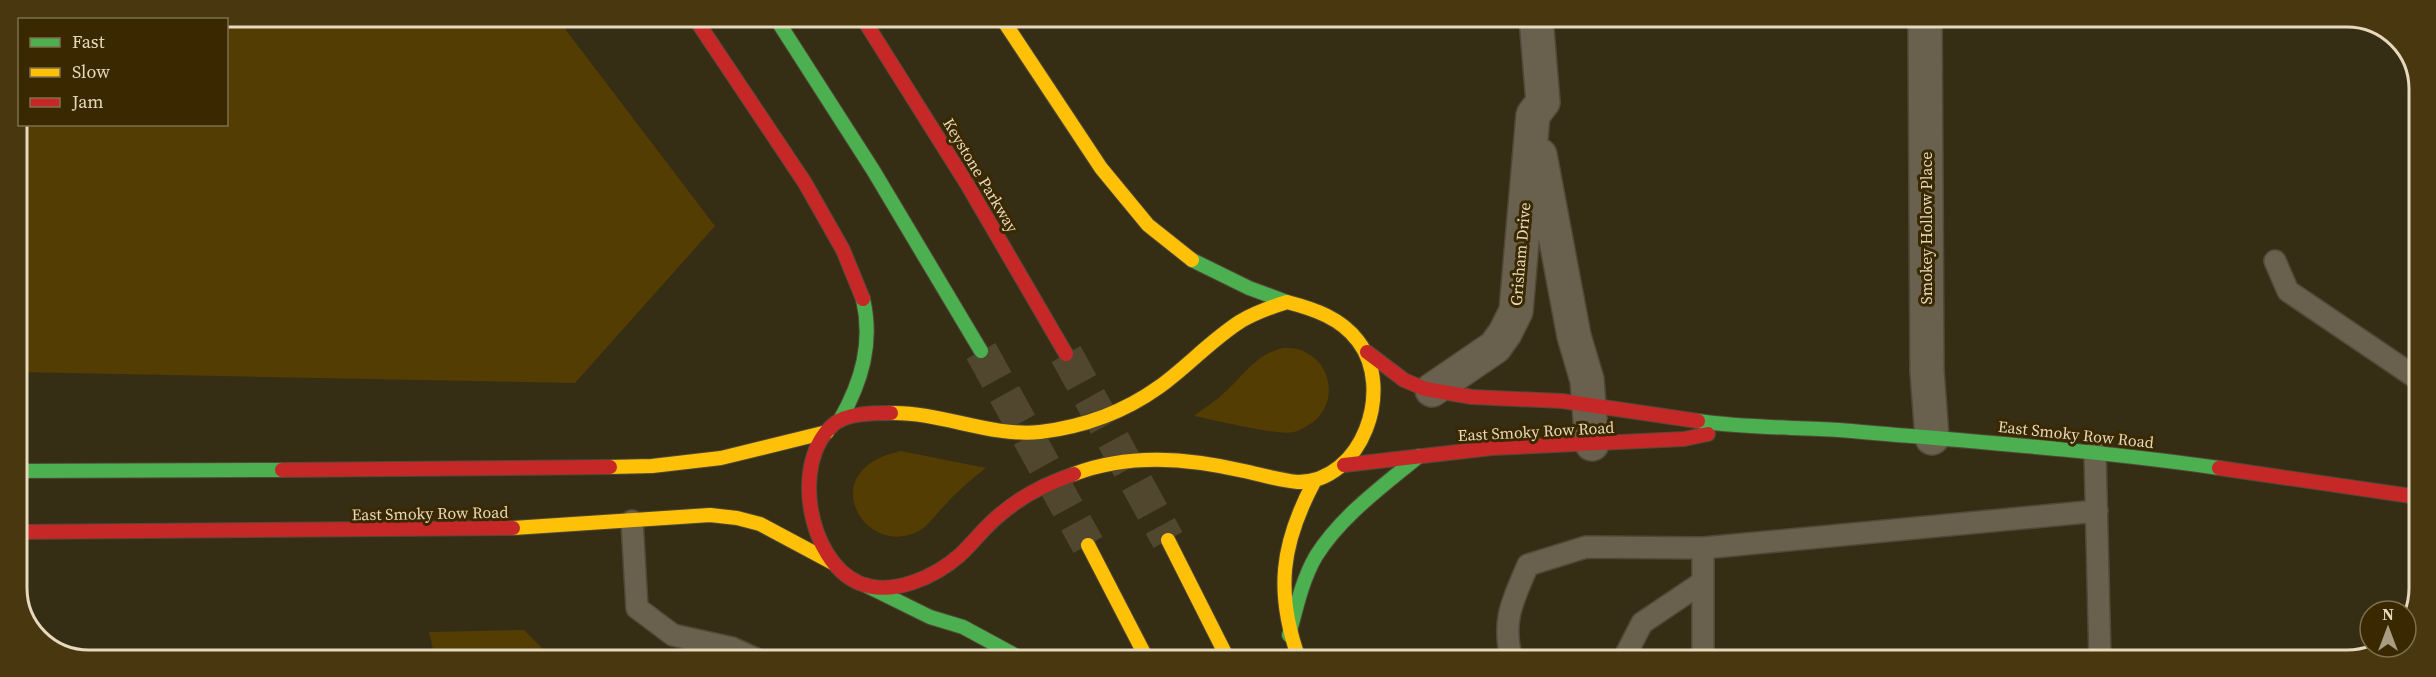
<svg xmlns="http://www.w3.org/2000/svg" width="2436" height="677" font-family="'Source Serif 4',serif">
  <style>
    .green { fill: #533d03 }
    .building { fill: #848585 }
    .lines { fill: none; stroke-linecap: round; stroke-linejoin: round }
    .highway-tunnel { stroke: #50472e; stroke-width: 33; stroke-dasharray: 33 16; stroke-linecap: butt }
    .lane-casing { stroke: #514937; stroke-width: 24 }
    .street-casing { stroke: #514937; stroke-width: 36 }
    .fast-casing { stroke: #514937; stroke-width: 16 }
    .slow-casing { stroke: #514937; stroke-width: 16 }
    .jam-casing { stroke: #514937; stroke-width: 16 }
    .lane { stroke: #69614d; stroke-width: 21 }
    .street { stroke: #69614d; stroke-width: 33 }
    .fast { stroke: #4caf50; stroke-width: 14 }
    .slow { stroke: #ffc107; stroke-width: 14 }
    .jam { stroke: #c62828; stroke-width: 14 }
    .labels { text-anchor: middle; dominant-baseline: central; stroke-width: 6; stroke-linejoin: round; paint-order: stroke }
    .street-label { font-size: 16px; fill: #e6d9bd; stroke: #3a2900 }
    .rim { fill: none; stroke: #e6d9bd; stroke-width: 3 }
  </style>
  <rect width="100%" height="100%" fill="#362d15"/>
  <path class="green" d="M89,17H556L715,226L575,383L17,372V89L19,82L20,124H226V20L82,19Z
    M1283,348C1290,348 1299,348 1305,352C1336,367 1337,410 1307,426C1303,428 1298,431 1294,432C1277,436 1215,420 1194,416C1204,408 1215,402 1224,393C1245,375 1254,355 1283,348Z
    M901,451L986,468C971,479 958,491 945,505C937,513 928,526 919,531C864,560 812,469 901,451Z
    M524,630L553,659L435,658L429,632Z"/>
  <path class="building" d="M1811,649L1832,660H1801Z"/>
  <g class="lines">
    <path class="highway-tunnel" d="M981,351L1088,545
      M1066,354L1168,540"/>
    <g class="lane-casing">
      <path id="lane" d="M2275,261L2288,291L2418,379
        M2095,452L2100,660
        M632,521L637,608L673,635L732,648L756,659
        M1512,660C1501,621 1513,600 1528,565L1586,547L1703,548
        M1623,660L1642,623L1703,582
        M1703,660V548L2097,511"/>
    </g>
    <g class="street-casing">
      <path id="street" d="M1925,18L1927,371L1932,438
        M1540,155L1574,336L1587,380L1592,444
        M1432,390L1495,347L1505,333L1516,311L1533,115L1543,102L1536,18"/>
    </g>
    <g class="fast-casing">
      <path id="fast" d="M775,17L873,170L981,351
        M1192,260L1249,288L1287,302
        M840,420C862,381 873,343 863,299
        M1698,421C1745,428 1792,427 1839,430C1966,441 2093,450 2219,468
        M17,471L282,470
        M865,585L930,617L963,627L1022,659
        M1289,635C1296,609 1302,580 1316,556C1341,516 1383,486 1419,456"/>
    </g>
    <g class="slow-casing">
      <path id="slow" d="M1001,17L1101,168L1148,225L1192,260
        M891,413C942,412 989,437 1040,432C1082,427 1124,412 1159,387C1187,367 1211,340 1241,321C1255,313 1271,307 1287,302
        M610,467L652,466L721,458L827,432
        M1074,474C1129,453 1187,458 1244,471C1262,475 1279,480 1298,482C1362,482 1395,389 1358,341C1341,318 1314,309 1287,302
        M513,528L710,515L737,518L760,524L833,563
        M1168,540L1228,659
        M1088,545L1147,659
        M1299,659C1275,592 1281,544 1314,482"/>
    </g>
    <g class="jam-casing">
      <path id="jam" d="M694,17L805,183L843,250L863,299
        M862,17L967,184L1066,354
        M1367,352L1404,380L1425,389L1472,397L1562,401L1698,421
        M891,413C875,413 847,413 834,424C790,461 808,561 859,583C892,597 935,577 960,555C975,541 986,525 1002,513C1023,495 1048,483 1074,474
        M1344,465L1492,448L1684,439L1708,434
        M2219,468L2418,497
        M282,470L610,467
        M17,532L513,528"/>
    </g>
    <use href="#lane" class="lane"/>
    <use href="#street" class="street"/>
    <use href="#fast" class="fast"/>
    <use href="#slow" class="slow"/>
    <use href="#jam" class="jam"/>
  </g>
  <g class="labels">
    <g class="street-label">
      <text transform="translate(981 175) rotate(59)">Keystone Parkway</text>
      <text transform="translate(1926 228) rotate(-90)">Smokey Hollow Place</text>
      <text transform="translate(1520 254) rotate(-85)">Grisham Drive</text>
      <text transform="translate(1536 431) rotate(-3)">East Smoky Row Road</text>
      <text transform="translate(2076 434) rotate(6)">East Smoky Row Road</text>
      <text transform="translate(430 513) rotate(-1)">East Smoky Row Road</text>
    </g>
  </g>
  <path d="M0 0H2436V677H0ZM89 27H2347A62 62 0 0 1 2409 89V588A62 62 0 0 1 2347 650H89A62 62 0 0 1 27 588V89A62 62 0 0 1 89 27Z" fill="#48370f" fill-rule="evenodd"/>
  <path class="rim" d="M89 27H2347A62 62 0 0 1 2409 89V588A62 62 0 0 1 2347 650H89A62 62 0 0 1 27 588V89A62 62 0 0 1 89 27Z"/>
  <rect x="18" y="18" width="210" height="108" fill="#3a2900" stroke="#7f6f4c" stroke-width="1.5"/>
  <rect x="30" y="38" width="30" height="9" fill="#4caf50" stroke="#7f6f4c" stroke-width="1.5"/>
  <text x="72" y="48" font-size="18" fill="#e6d9bd">Fast</text>
  <rect x="30" y="68" width="30" height="9" fill="#ffc107" stroke="#7f6f4c" stroke-width="1.5"/>
  <text x="72" y="78" font-size="18" fill="#e6d9bd">Slow</text>
  <rect x="30" y="98" width="30" height="9" fill="#c62828" stroke="#7f6f4c" stroke-width="1.5"/>
  <text x="72" y="108" font-size="18" fill="#e6d9bd">Jam</text>
  <g transform="translate(2388 629)"><circle r="28" fill="#3a2900" stroke="#7f6f4c" stroke-width="1.5"/>
  <path d="M0-4.5L10 22L0 15L-10 22Z" fill="#a89d82"/>
  <text y="-9" font-size="16" font-weight="bold" text-anchor="middle" fill="#e6d9bd">N</text>
  </g>
</svg>
